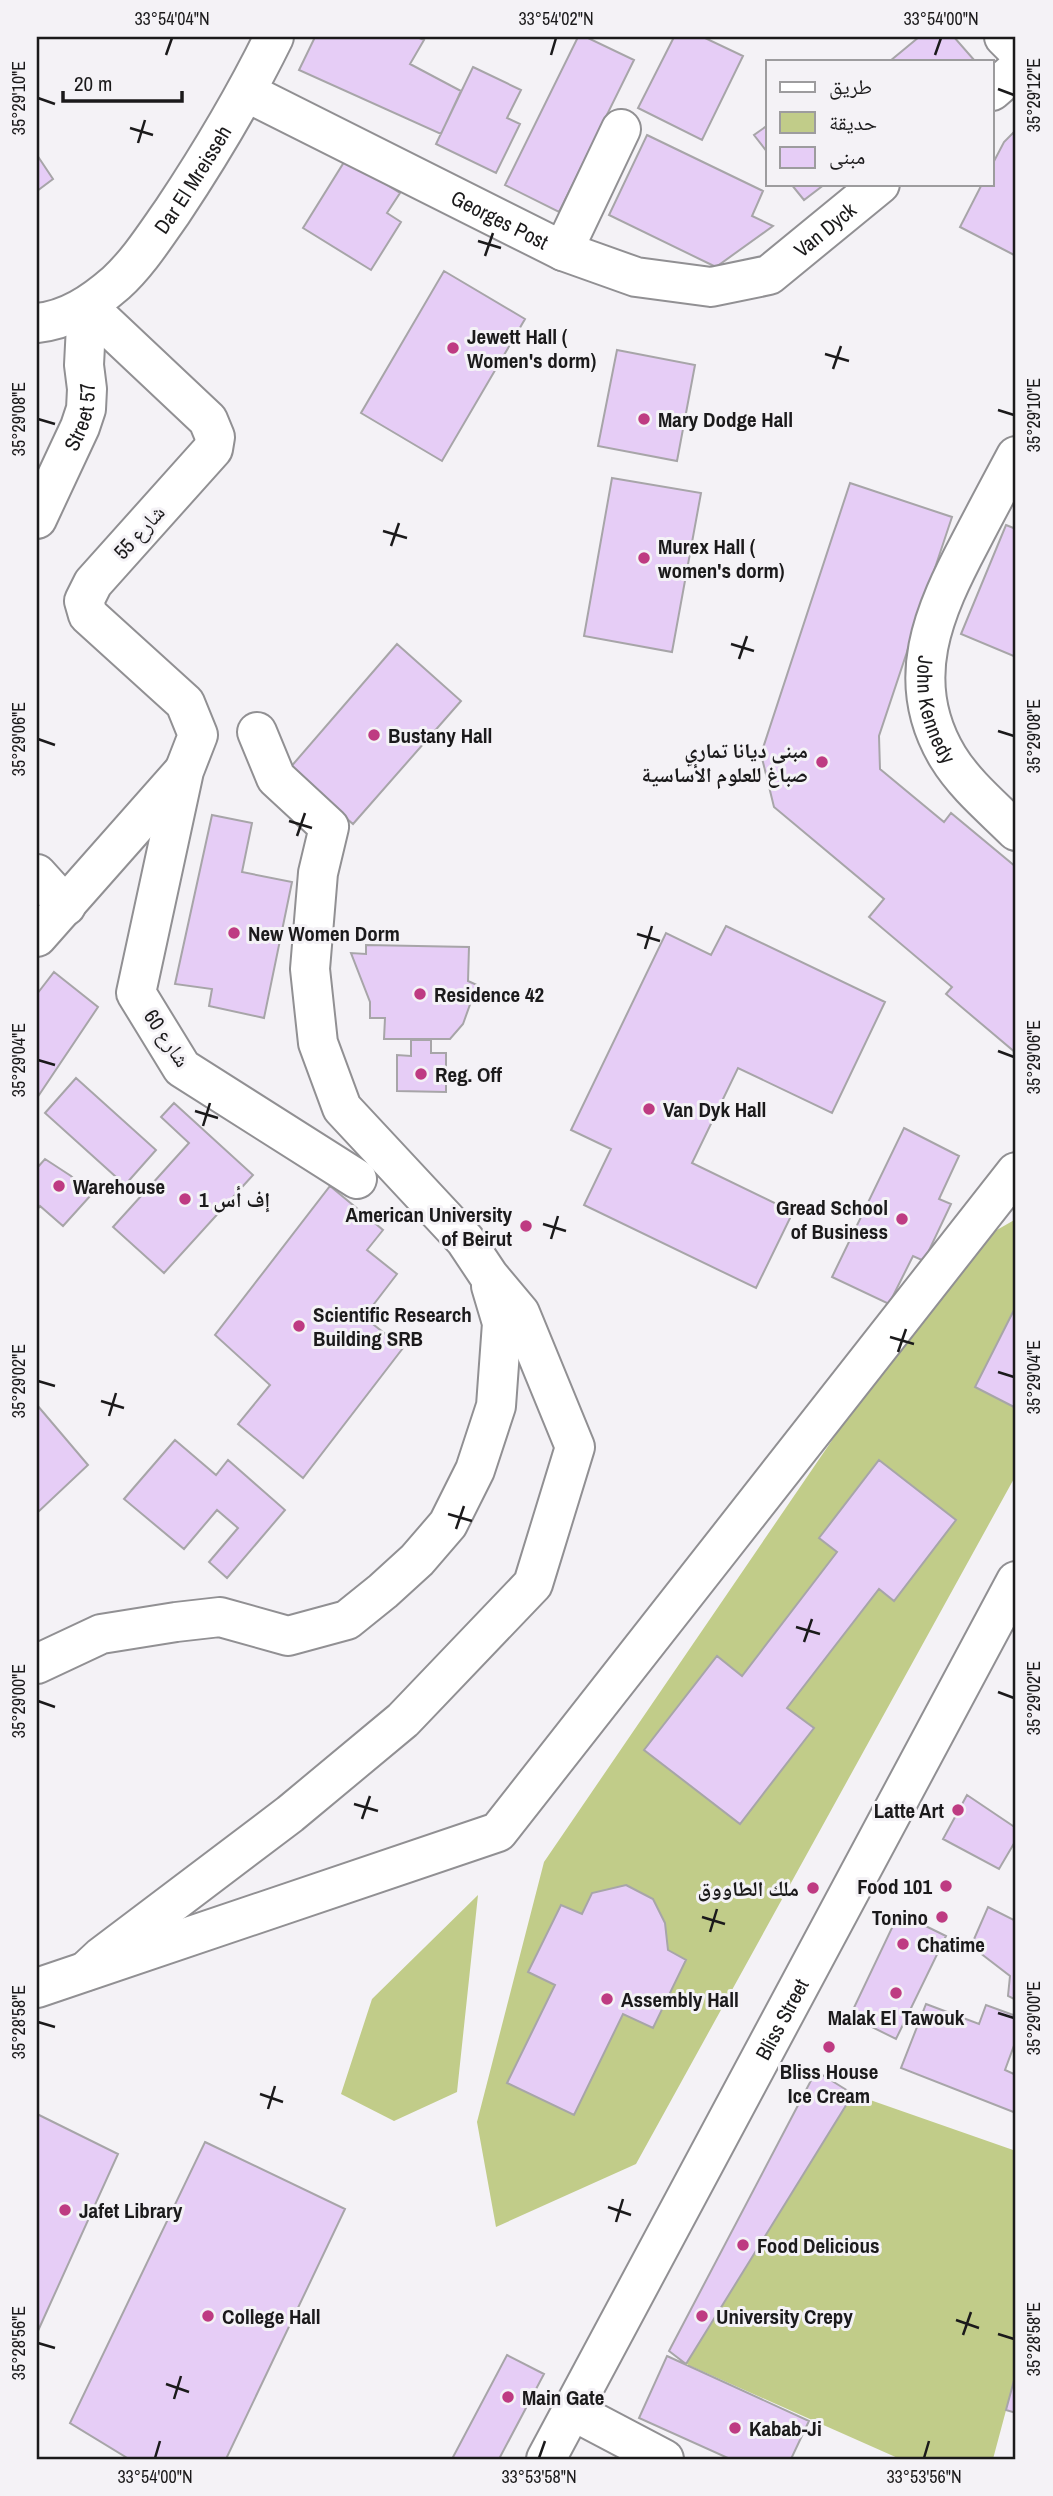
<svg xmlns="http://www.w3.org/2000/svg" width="1053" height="2496" font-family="'Archivo Narrow','Noto Naskh Arabic',sans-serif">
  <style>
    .green { fill: #c1cc89 }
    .building { fill: #e6cdf6; stroke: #a7a5a8; stroke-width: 2 }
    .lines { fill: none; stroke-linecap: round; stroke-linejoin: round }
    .minor-casing { stroke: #919093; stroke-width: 42 }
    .minor { stroke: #fff; stroke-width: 38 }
    .ticks { fill: none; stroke: #1b1a1b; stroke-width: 2.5 }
    .poi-dot { fill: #be3b82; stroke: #f4f2f6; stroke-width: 2.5 }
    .labels { text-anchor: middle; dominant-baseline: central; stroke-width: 6; stroke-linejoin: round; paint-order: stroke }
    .street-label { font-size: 21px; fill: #1b1a1b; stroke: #f4f2f6 }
    .poi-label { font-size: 21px; font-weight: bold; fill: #1b1a1b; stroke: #f4f2f6; text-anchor: start }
    .neatline { fill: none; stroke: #1b1a1b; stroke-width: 2.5 }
    .ticks-label { font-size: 18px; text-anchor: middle; fill: #1b1a1b }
  </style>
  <rect width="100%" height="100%" fill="#f4f2f6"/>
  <path class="green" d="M1016,1219V1475L636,2164L496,2227L477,2122L544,1862L962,1250Z
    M478,1895L457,2092L394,2121L341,2094L372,1999Z
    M853,2094L1016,2151V2373L993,2459H900L686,2364Z"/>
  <path class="building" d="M315,37H417L424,40L410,64L461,91L441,134L299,70Z
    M578,37H586L634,60L559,212L505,185Z
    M674,37H703L743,56L702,140L638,108Z
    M919,37H954L975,61H890Z
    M473,67L521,90L507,118L520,124L496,173L436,144Z
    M768,125V153L754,135Z
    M1016,130V256L960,227L982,184H992V165L1004,142Z
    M647,135L763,191L752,216L773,226L716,267L609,215Z
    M37,155L53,179L37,191Z
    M346,159L400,193L387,213L401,222L371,270L303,228Z
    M791,184H825L804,200Z
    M444,271L525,319L442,461L361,413Z
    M617,350L695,365L677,461L598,446Z
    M612,478L701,493L672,652L584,636Z
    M850,483L952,517L879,736L880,769L944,822L951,813L1016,867V1053L946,994L952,987L869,917L884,899L774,807L761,754Z
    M1006,525L1016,529V657L961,634Z
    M397,644L461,701L353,824L289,769Z
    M212,815L252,823L242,872L292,882L264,1018L209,1006L212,989L175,984Z
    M726,926L885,1002L832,1113L738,1068L692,1163L793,1212L756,1288L584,1205L611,1149L571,1130L666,933L711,955Z
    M366,945L469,947L468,981L477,985L463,1024L450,1039H384L385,1018H370V1002L351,953L366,954Z
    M54,972L98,1007L37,1098V994Z
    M411,1040H431V1053H446V1092L397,1091V1055L411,1056Z
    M76,1078L156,1150L125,1185L45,1113Z
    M174,1103L253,1175L164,1273L113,1227L189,1143L161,1117Z
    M904,1128L959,1156L939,1199L951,1204L924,1261L913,1256L889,1304L832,1277Z
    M45,1159L71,1176L91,1195L63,1226L40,1206L37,1210V1168Z
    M330,1186L383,1230L367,1250L397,1274L364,1317L403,1348L303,1478L238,1424L270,1385L215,1335Z
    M1016,1306V1408L975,1387Z
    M37,1405L88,1465L37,1513Z
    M175,1440L216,1475L228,1460L285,1510L227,1578L209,1562L238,1528L217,1510L184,1549L124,1499Z
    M879,1460L956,1520L894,1601L879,1589L787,1708L814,1728L740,1824L644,1750L717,1656L742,1676L837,1552L819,1538Z
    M967,1795L1016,1828V1840L999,1869L943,1839Z
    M626,1885L653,1899L665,1923L668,1950L686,1960L653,2028L623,2014L574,2115L507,2083L555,1985L528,1972L561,1905L582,1914L592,1893Z
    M988,1907L1016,1921V2000L1008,1996L1010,1976L971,1946Z
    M899,1913L946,1936L896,2039L850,2016Z
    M926,2004L979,2024L986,2005L1016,2016V2040L1005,2070L1016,2075V2113L901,2068Z
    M816,2071L853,2094L686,2364L669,2351Z
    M37,2114L118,2154L37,2333Z
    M205,2142L345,2209L226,2459H129L70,2423Z
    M507,2355L544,2374L499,2459H452Z
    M667,2356L809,2421L791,2459H730L639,2418Z
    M1016,2373V2413L1006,2410Z"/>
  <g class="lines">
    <g class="minor-casing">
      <g id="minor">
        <path d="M1004,37L1016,49"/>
        <path d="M992,91L1016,70"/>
        <path id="s1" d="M246,92L563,251L636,277L711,287L769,275L880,184"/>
        <path d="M563,251L621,129"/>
        <path d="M87,306L208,420L215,437L213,449L93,583L84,601L88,615L185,703L198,735L184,771L136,993L182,1068L357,1179"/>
        <path id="s2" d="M37,323C68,320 93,303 116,283C138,263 155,236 172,212C210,155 244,98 274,37"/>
        <path id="s3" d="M1016,456C1001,484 986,512 971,541C934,611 902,681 948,757C965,785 993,808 1016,831"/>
        <path id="s4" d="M37,519L80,427L86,409L87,389L84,365L87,306"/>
        <path d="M37,874L66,906"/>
        <path d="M37,937L182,773"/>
        <path d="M37,1664L101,1634L176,1622L220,1617L288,1636L347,1620L383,1591L417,1560L448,1524L475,1470L496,1406L502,1323L491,1286"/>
        <path d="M86,1971L101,1957L290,1814L403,1720L533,1584L575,1447L520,1313L489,1276L465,1240L342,1108L318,1043L310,969L318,873L329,827L276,778L257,732"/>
        <path d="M37,1988L498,1832L1016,1172"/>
        <path d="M571,2410L664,2459"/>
        <path id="s5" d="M546,2459L1016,1581"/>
      </g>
    </g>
    <use href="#minor" class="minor"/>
  </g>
  <path class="ticks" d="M166,55L172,38M551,55L556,38M935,55L941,38M998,89L1014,95M38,98L55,104M130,128L153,135M138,143L145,120M478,241L501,248M485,256L493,233M825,354L849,361M833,369L841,346M998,410L1014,415M38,419L55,424M383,531L407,538M391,546L399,523M731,644L754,651M739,659L747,636M998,731L1014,736M38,739L55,745M289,821L312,828M297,836L305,813M637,934L660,941M645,949L652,926M998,1051L1014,1057M38,1060L55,1065M195,1111L218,1118M203,1126L210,1103M543,1224L566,1231M551,1239L558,1216M890,1337L914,1344M898,1352L906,1329M998,1372L1014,1377M38,1381L55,1386M101,1401L124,1408M109,1416L116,1393M448,1514L472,1521M456,1529L464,1506M796,1627L820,1634M804,1642L812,1619M998,1692L1014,1698M38,1701L55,1707M354,1804L378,1811M362,1819L370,1796M702,1917L725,1924M710,1932L717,1909M998,2013L1014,2018M38,2022L55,2027M260,2094L283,2102M268,2109L275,2086M608,2207L631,2215M616,2222L623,2199M956,2320L979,2328M998,2334L1014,2339M963,2335L971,2312M38,2343L55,2348M166,2384L189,2392M174,2399L181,2376M155,2458L160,2441M539,2458L545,2441M924,2458L929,2441"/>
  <g class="poi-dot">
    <circle cx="453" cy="348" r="7"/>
    <circle cx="644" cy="419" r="7"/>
    <circle cx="644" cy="558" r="7"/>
    <circle cx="374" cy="735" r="7"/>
    <circle cx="822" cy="762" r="7"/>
    <circle cx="234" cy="933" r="7"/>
    <circle cx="420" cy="994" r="7"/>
    <circle cx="421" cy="1074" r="7"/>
    <circle cx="649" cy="1109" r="7"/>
    <circle cx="59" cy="1186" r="7"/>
    <circle cx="185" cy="1199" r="7"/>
    <circle cx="902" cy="1219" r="7"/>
    <circle cx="526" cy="1226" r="7"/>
    <circle cx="299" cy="1326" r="7"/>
    <circle cx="958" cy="1810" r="7"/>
    <circle cx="946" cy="1886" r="7"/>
    <circle cx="813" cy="1888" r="7"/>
    <circle cx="942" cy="1917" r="7"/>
    <circle cx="903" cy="1944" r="7"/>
    <circle cx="896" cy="1993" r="7"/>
    <circle cx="607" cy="1999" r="7"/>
    <circle cx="829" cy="2047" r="7"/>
    <circle cx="65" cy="2210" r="7"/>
    <circle cx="743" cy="2245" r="7"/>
    <circle cx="208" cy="2316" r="7"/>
    <circle cx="702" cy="2316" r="7"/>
    <circle cx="508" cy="2397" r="7"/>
    <circle cx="735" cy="2428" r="7"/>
  </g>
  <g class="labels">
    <g class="street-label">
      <text stroke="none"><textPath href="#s2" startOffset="219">Dar El Mreisseh</textPath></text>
      <text stroke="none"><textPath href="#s1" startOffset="284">Georges Post</textPath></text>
      <text stroke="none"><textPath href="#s1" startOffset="639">Van Dyck</textPath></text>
      <text stroke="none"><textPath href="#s4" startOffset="112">Street 57</textPath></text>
      <text transform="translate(139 532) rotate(-48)">شارع 55</text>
      <text stroke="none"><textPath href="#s3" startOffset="275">John Kennedy</textPath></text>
      <text transform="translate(167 1038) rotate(56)">شارع 60</text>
      <text stroke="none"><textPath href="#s5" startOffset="499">Bliss Street</textPath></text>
    </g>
    <g class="poi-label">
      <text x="467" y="336">Jewett Hall (<tspan x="467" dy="24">Women's dorm)</tspan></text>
      <text x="658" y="419">Mary Dodge Hall</text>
      <text x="658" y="546">Murex Hall (<tspan x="658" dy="24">women's dorm)</tspan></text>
      <text x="388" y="735">Bustany Hall</text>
      <text x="808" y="750" text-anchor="end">مبنى ديانا تماري<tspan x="808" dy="24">صباغ للعلوم الأساسية</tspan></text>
      <text x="248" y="933">New Women Dorm</text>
      <text x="434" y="994">Residence 42</text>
      <text x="435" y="1074">Reg. Off</text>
      <text x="663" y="1109">Van Dyk Hall</text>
      <text x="73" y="1186">Warehouse</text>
      <text x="199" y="1199">إف أس 1</text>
      <text x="888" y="1207" text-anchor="end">Gread School<tspan x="888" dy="24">of Business</tspan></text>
      <text x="512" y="1214" text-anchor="end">American University<tspan x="512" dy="24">of Beirut</tspan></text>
      <text x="313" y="1314">Scientific Research<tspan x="313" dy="24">Building SRB</tspan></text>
      <text x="944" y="1810" text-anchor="end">Latte Art</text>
      <text x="932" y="1886" text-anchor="end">Food 101</text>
      <text x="799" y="1888" text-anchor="end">ملك الطاووق</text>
      <text x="928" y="1917" text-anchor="end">Tonino</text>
      <text x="917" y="1944">Chatime</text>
      <text x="621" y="1999">Assembly Hall</text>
      <text x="896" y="2017" text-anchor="middle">Malak El Tawouk</text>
      <text x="829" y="2071" text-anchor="middle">Bliss House<tspan x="829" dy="24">Ice Cream</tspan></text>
      <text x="79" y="2210">Jafet Library</text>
      <text x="757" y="2245">Food Delicious</text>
      <text x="222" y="2316">College Hall</text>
      <text x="716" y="2316">University Crepy</text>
      <text x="522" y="2397">Main Gate</text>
      <text x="749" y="2428">Kabab-Ji</text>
    </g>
  </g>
  <rect width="1053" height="2496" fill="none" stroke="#f4f2f6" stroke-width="77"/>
  <rect x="766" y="60" width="228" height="126" fill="#f4f2f6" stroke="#9d9c9e" stroke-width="2"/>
  <rect x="780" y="82" width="35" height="10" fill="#ffffff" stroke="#9d9c9e" stroke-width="2"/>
  <text x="829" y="94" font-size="21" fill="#1b1a1b">طريق</text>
  <rect x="780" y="112" width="35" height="21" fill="#c1cc89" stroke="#9d9c9e" stroke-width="2"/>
  <text x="829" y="130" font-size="21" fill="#1b1a1b">حديقة</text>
  <rect x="780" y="147" width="35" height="21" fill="#e6cdf6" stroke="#9d9c9e" stroke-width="2"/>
  <text x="829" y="164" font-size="21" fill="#1b1a1b">مبنى</text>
  <path d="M63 91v10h119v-10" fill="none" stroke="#1b1a1b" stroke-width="3.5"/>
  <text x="74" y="91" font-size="21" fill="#1b1a1b" stroke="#f4f2f6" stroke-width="5" paint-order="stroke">20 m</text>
  <rect x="38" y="38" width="976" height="2420" class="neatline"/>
  <g class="ticks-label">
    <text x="172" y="25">33°54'04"N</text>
    <text x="556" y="25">33°54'02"N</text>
    <text x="941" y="25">33°54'00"N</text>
    <text transform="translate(1034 95) rotate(-90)" y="6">35°29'12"E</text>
    <text transform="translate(19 98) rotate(-90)" y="6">35°29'10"E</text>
    <text transform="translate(1034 415) rotate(-90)" y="6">35°29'10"E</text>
    <text transform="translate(19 419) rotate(-90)" y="6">35°29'08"E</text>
    <text transform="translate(1034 736) rotate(-90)" y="6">35°29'08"E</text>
    <text transform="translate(19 739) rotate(-90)" y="6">35°29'06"E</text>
    <text transform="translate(1034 1057) rotate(-90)" y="6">35°29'06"E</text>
    <text transform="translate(19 1060) rotate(-90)" y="6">35°29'04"E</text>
    <text transform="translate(1034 1377) rotate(-90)" y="6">35°29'04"E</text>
    <text transform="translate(19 1381) rotate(-90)" y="6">35°29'02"E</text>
    <text transform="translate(1034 1698) rotate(-90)" y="6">35°29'02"E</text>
    <text transform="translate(19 1701) rotate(-90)" y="6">35°29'00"E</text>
    <text transform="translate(1034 2018) rotate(-90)" y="6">35°29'00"E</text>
    <text transform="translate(19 2022) rotate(-90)" y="6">35°28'58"E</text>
    <text transform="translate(1034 2339) rotate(-90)" y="6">35°28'58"E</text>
    <text transform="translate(19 2343) rotate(-90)" y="6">35°28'56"E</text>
    <text x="155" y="2483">33°54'00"N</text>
    <text x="539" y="2483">33°53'58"N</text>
    <text x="924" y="2483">33°53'56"N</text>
  </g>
</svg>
